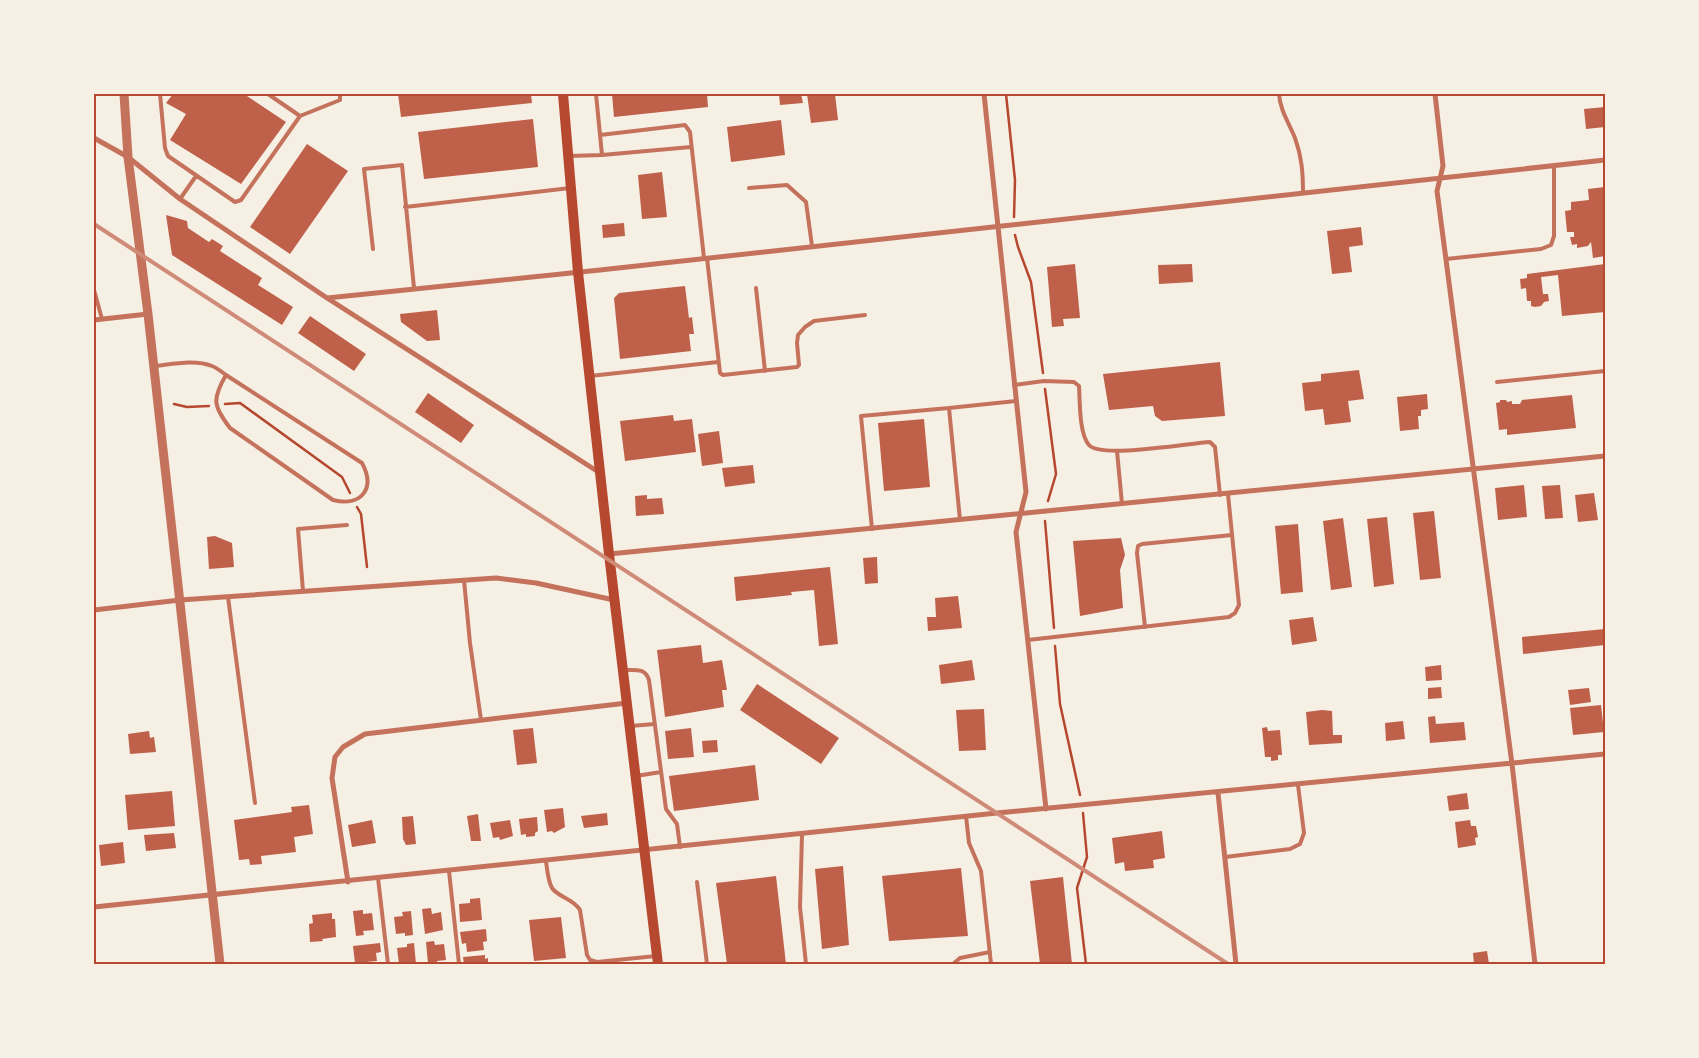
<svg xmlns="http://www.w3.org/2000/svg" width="1699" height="1058" font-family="Rubik,sans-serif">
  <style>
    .building { fill: #bf614a }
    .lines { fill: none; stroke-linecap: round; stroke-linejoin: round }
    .path { stroke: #b5482f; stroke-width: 2.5 }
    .service { stroke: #c5725c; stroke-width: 4 }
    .minor { stroke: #c5725c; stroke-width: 5 }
    .tertiary { stroke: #c5725c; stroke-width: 9 }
    .secondary { stroke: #b5482f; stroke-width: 10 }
    .rail { stroke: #cf8b77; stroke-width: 4 }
    .neatline { fill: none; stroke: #b5482f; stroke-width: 2 }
  </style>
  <rect width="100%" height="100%" fill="#f6efe4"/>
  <path class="building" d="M173,94H244L286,122L241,184L170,140L186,114L166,103Z
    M398,94H531L532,103L401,117Z
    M612,94H707L708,107L614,117Z
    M779,94H801L803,103L780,105Z
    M807,94H835L838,120L811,123Z
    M1605,107V127L1586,129L1584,109Z
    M533,119L538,167L424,179L418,132Z
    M781,120L785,155L731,162L727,127Z
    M307,144L348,171L290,254L250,227Z
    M662,172L667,217L642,219L638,175Z
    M1605,187V256L1593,258L1591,242L1588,246L1577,248V244L1572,245L1570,237H1574V232H1567L1565,211L1571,210V202L1589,200L1588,189Z
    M166,215L187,221L188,228L209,242L212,239L223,246L220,251L262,278L258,285L293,307L282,325L172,255Z
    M624,223L625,236L603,238L602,225Z
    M1361,227L1363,245L1349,247L1352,272L1332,274L1327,231Z
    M1075,264L1080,318L1063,319L1064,326L1052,327L1047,267Z
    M1192,264L1193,282L1159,284L1158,265Z
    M1605,264V312L1562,316L1558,275L1541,277L1543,294H1548L1549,301L1544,302L1541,306L1535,307L1531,306V301H1527L1526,288L1521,289L1520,279L1527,278V274Z
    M685,286L689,318L692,317L694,334H689L691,351L620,359L614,298L619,293Z
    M437,310L440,340L427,341L401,322L400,314Z
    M310,316L366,354L354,371L298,333Z
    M1220,362L1225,416L1162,421L1155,416L1153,406L1109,410L1103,374Z
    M1359,370L1364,399L1348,401L1351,422L1325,425L1323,409L1305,411L1302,383L1321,381V374Z
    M428,393L474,425L461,443L415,412Z
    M1427,394L1428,409L1421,410V416H1418L1419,429L1400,431L1397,397Z
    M1572,395L1576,428L1507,435V429L1499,430L1496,403L1500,402V400H1506L1507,402L1512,401V404H1520L1522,400Z
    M673,415L674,421L692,419L696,452L625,461L620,421Z
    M924,419L930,487L884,491L878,423Z
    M719,431L723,463L702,466L698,434Z
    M753,465L755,483L725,487L722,468Z
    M1524,485L1527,517L1498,520L1495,488Z
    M1560,485L1563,518L1545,519L1542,486Z
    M1594,493L1598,520L1578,522L1575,495Z
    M647,495V499L662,498L664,514L636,516L635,496Z
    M1434,511L1441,578L1420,580L1413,513Z
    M1387,517L1394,584L1374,587L1367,519Z
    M1343,518L1352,587L1331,590L1323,521Z
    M1298,524L1303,592L1281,594L1275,526Z
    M215,536L232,543L234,567L209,569L207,537Z
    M1121,538L1125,555L1120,570L1123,608L1080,616L1073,541Z
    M877,557L878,583L865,584L863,558Z
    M830,567L838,644L819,646L814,590L791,592L792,595L736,601L734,577Z
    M958,596L962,628L928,631L927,617H936L935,598Z
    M1313,617L1317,641L1292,645L1289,620Z
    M1605,629V645L1523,654L1522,637Z
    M701,645L703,663L722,660L727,690H722L724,707L665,717L657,650Z
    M972,660L975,680L941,684L939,665Z
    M1441,665L1442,680L1426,681L1425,667Z
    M757,684L839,738L821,764L740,710Z
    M1441,687L1442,698L1428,699V688Z
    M1589,688L1591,702L1570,705L1568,690Z
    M1601,705L1604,732L1573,735L1570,708Z
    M984,709L986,750L959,751L956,710Z
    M1322,710L1332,711L1333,735H1342V743L1309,745L1306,712Z
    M1435,716L1436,724L1464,722L1466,740L1430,743L1428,717Z
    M1403,721L1405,739L1386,741L1385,723Z
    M1267,727L1268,731L1280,730L1282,755H1278V760L1271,761V757H1265L1262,728Z
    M533,728L537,763L517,765L513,730Z
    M691,728L694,757L668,759L665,731Z
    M149,731L150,738L154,737L156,752L130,754L128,734Z
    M717,740L718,752L703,753L702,741Z
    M755,765L759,800L674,811L669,776Z
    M172,791L175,826L128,830L125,795Z
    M1467,793L1469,809L1449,811L1447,796Z
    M309,805L313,834L294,837L296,852L261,856L262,864L250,865L249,859L239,860L234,820L292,812L291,807Z
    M563,808L565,827L554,833L552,831L547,832L544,810Z
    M607,813L608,825L584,828L581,816Z
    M478,814L481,841H471L467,816Z
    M413,816L416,844L406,845L403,839L402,817Z
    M537,817L538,831L535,833V836L526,837V834L521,835L519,819Z
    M372,820L376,843L352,847L348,825Z
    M510,820L513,836L500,840L499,837L493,838L490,823Z
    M1470,820L1471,826H1476L1478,837L1475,838L1476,845L1458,848L1455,822Z
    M1162,831L1165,858L1153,860L1154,868L1125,871L1124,862L1115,864L1112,838Z
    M174,833L176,848L146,851L144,835Z
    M123,842L125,863L101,866L99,845Z
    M843,866L849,945L822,949L815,869Z
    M961,868L968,936L889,941L882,876Z
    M776,876L786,964H727L716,883Z
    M1063,877L1072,964H1040L1030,881Z
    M480,898L482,920L460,922L459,904L470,903V899Z
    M431,908L432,914L441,912L443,930L425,934L422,909Z
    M363,910V914L372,913L374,930L363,931L364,935L356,936L353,911Z
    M411,911L413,935L405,936V933L396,934L394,917L403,916L402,912Z
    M332,913V919H335L336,937L322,939L323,941L310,942L309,924L313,923L312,915Z
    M561,917L566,958L534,961L529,920Z
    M486,929L487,941L483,942L484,950L467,952L466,943L462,944L460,932Z
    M434,941L435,945L444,944L446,960L437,961V964H428L426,942Z
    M380,943L381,952L376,953L377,961L355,963L353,946Z
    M414,943L416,964H399L397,948L407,947V944Z
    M1487,951L1489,964H1474L1473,953Z
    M485,955V959L488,958V964H464L463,957Z"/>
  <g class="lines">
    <path class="path" d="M1006,94L1015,180L1014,217
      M1015,235L1018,247L1031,282L1043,373
      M1045,389L1056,474L1048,501
      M174,404L187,407L209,406
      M225,404L240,403L342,477L350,493
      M357,507L361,514L367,567
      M1045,521L1054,628
      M1055,646L1060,704L1080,795
      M1083,813L1087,857L1077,888L1086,964"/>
    <path class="service" d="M160,94L165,148L168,156L235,202L241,200L300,116L268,94
      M1279,94C1280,110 1289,123 1295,138C1302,157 1303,174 1303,193
      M300,116L340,100V94
      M600,135L685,125L690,132L704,258
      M602,155L691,147
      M569,156L602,155L596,94
      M749,188L787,185L806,202L812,246
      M180,199L196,176
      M405,207L570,188
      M373,249L364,169L402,165L414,288
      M707,258L720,373L723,375L797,367L799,365L797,343L798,335L805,327L814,321L865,315
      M1446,259L1541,249L1551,245L1554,236V166
      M756,288L765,371
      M94,290L102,319
      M155,366C173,364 195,359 212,366C217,368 222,372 226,375L362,463C376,489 361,507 333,500L230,428C213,406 212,399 226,375
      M590,376L718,362
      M1497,382L1605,371
      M1014,385L1044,381L1074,382L1079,386C1080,401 1079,434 1089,445C1101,459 1189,443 1210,442L1215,447L1220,495
      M1117,451L1122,504
      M960,520L949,408L1016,401
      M872,529L861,416L949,408
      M464,580L470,643L481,720
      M303,591L298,529L347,525
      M228,597L255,803
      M1145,627L1137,553L1138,546L1142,544L1232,535
      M1028,640L1229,617L1235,613L1239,605L1228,494
      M625,670C636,670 645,668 649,680L666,809L677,824L680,847
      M630,726L655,724
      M636,776L661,772
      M966,816L969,843L981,871L991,964
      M802,834L800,907L806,964
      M1225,857L1290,849L1300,844L1304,833L1298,785
      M546,861C547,869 548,881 552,888C559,898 573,898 580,910L587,955L590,960L597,962L656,956
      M449,871L459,964
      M378,878L388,964
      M697,882L707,964
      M953,964L960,958L990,952"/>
    <path class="minor" d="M984,94L1026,492L1016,532L1046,809
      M1435,94L1443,166L1437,191L1512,764L1535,964
      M94,138L128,157L180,199L327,298L600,473
      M327,298L600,270L1605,160
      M94,320L148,314
      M609,554L1605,456
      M94,610L180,600L496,578L536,583L614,600
      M1218,793L1236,964
      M348,882L332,778L335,757L343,747L365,734L627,703
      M94,907L997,813L1605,754"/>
    <path class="tertiary" d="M124,94L128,157L148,314L220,964"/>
    <path class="secondary" d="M563,94L578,272L609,554L658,964"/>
    <path class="rail" d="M94,224L1228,964"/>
  </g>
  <rect width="1699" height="1058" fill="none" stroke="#f6efe4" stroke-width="190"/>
  <rect x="95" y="95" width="1509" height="868" class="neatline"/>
</svg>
